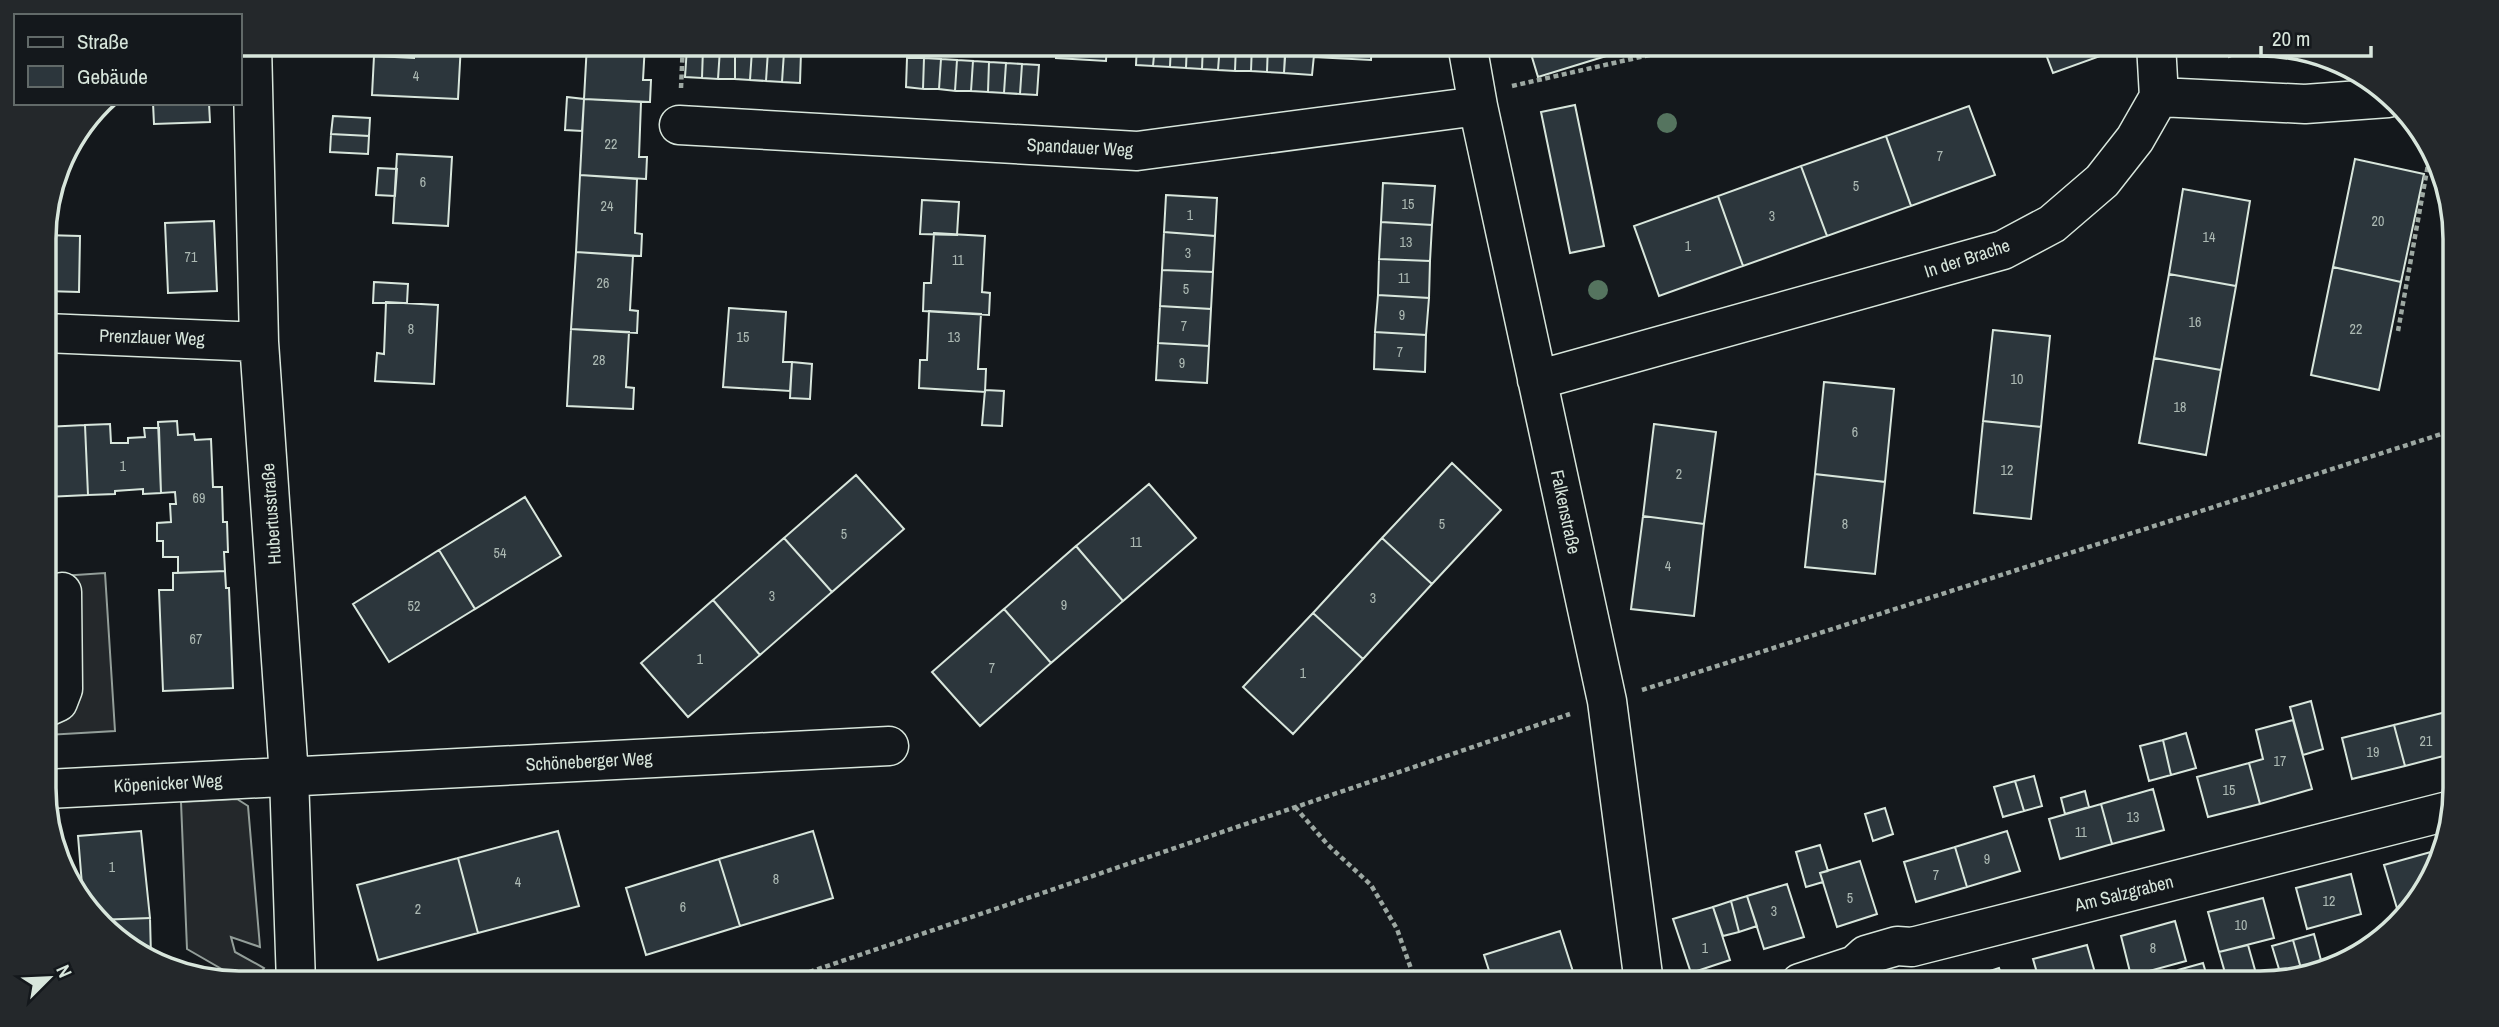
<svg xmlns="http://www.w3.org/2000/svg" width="2499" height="1027" font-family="'Archivo Narrow',sans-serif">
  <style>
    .parking { fill: #24282b; stroke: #939e99; stroke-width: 2 }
    .building { fill: #2c363c; stroke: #d8e6dc; stroke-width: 2 }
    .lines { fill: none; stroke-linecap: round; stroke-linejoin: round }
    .minor-casing { stroke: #d8e6dc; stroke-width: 41 }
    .path { stroke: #9da8a2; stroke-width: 4.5; stroke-dasharray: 5 3.5; stroke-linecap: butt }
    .minor { stroke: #14181c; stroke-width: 38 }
    .tree { fill: #55745f }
    .labels { text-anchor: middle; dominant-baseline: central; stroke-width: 5; stroke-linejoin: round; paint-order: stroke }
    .number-label { font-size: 14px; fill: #adbab4 }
    .street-label { font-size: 18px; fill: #d8e6dc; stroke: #14181c }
    .rim { fill: none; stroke: #d8e6dc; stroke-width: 3.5 }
  </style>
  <rect width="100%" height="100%" fill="#14181c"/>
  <path class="parking" d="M105,573L115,731L47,735L46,577Z
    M237,799L248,806L260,947L231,937L235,952L264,968L254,983H246L187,949L181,802Z"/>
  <path class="building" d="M414,44H461L458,99L372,95L374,56L414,58Z
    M587,44H645L643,80H651L650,102L584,99Z
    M827,44H878L877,55L827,54Z
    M1057,44H1107L1106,61L1056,58Z
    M1137,44H1155L1153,66L1136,65Z
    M1155,44H1171L1170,67L1153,66Z
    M1171,44H1187L1186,68L1170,67Z
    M1187,44H1203L1202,69L1186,68Z
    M1203,44H1220L1218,70L1202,69Z
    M1220,44H1236L1235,71L1218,70Z
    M1236,44H1252L1251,71H1235Z
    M1252,44H1268L1267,72L1251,71Z
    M1268,44H1286L1284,73L1267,72Z
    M1321,44H1372L1371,60L1313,57L1321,55Z
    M1528,44H1628L1629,49L1538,77Z
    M2042,44H2103L2106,54L2053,73Z
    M2224,44H2263L2229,57Z
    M687,47L703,48L702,78L685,77Z
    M703,48L720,49L718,79L702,78Z
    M720,49H735V79H718Z
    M735,49L752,50L750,80L735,79Z
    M752,50L768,51L766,81L750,80Z
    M768,51L784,52L782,82L766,81Z
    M784,52H801L800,83L782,82Z
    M1285,53L1314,55L1312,75L1284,73Z
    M907,58H924L923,89L906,87Z
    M924,58L941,59L939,89H923Z
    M941,59L957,60L955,91L939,89Z
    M957,60L973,61L971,91H955Z
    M973,61L989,62L988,92L971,91Z
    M989,62L1006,63L1004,93L988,92Z
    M1006,63L1022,64L1020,94L1004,93Z
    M1022,64L1039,65L1037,95L1020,94Z
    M567,97L584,99L582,131L565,130Z
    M584,99L641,102L639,157H647L646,179L580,175Z
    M153,103H209L210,122L154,124Z
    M1575,105L1604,246L1570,253L1541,112Z
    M1969,106L1995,175L1911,206L1886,136Z
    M333,116L370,118L369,136L331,134Z
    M331,134L369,136L368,154L330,152Z
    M1886,136L1911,206L1827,236L1801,166Z
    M397,154L452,157L448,226L393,223Z
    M2355,159L2424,174L2401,282L2333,267Z
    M1801,166L1827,236L1743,266L1718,196Z
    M378,168L397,169L395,196L376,195Z
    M580,175L637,179L635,233L642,234L641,256L576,252Z
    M1383,183L1435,186L1432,225L1381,222Z
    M2183,189L2250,201L2236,286L2169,274Z
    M1166,195L1217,198L1215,236L1164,232Z
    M1718,196L1743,266L1659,296L1634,226Z
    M922,200L959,202L957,235L920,234Z
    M214,221L217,291L168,293L165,223Z
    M1381,222L1432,225L1430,261L1379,259Z
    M1164,232L1215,236L1213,272L1162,270Z
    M934,233L985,236L982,292L990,293L989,315L923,311L924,283H931Z
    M44,235L80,236L79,292L45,291Z
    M576,252L633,256L630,310L638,311L637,333L571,329Z
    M1379,259L1430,261L1429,298L1378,295Z
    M2333,267L2401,282L2379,390L2311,375Z
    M1162,270L1213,272L1211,309L1160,306Z
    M2169,274L2236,286L2221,370L2154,358Z
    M374,282L408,284L407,303H373Z
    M1378,295L1429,298L1426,335L1375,332Z
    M386,302L438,305L434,384L375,381L377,353L384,354Z
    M1160,306L1211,309L1209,346L1158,343Z
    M729,308L786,312L783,362H792L790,391L723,387Z
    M929,311L981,314L978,369H986L985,392L919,388L920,360H927Z
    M571,329L629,332L626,387L634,388L633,409L567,406Z
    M1993,330L2050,336L2041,427L1983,421Z
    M1375,332L1426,335L1425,372L1374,369Z
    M1158,343L1209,346L1207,383L1156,380Z
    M2154,358L2221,370L2206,455L2139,443Z
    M792,362L812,364L810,399L790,398Z
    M1824,382L1894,389L1885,482L1815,474Z
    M985,390L1004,391L1002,426L982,425Z
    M177,421L178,435L194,434L195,440L211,439L213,487H222L223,522H227L228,552H224L225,571L178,573V557H163V541H157V523L171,522L170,504H176L175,492L161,493L158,422Z
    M1983,421L2041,427L2031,519L1974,513Z
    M110,424L111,443H128V438L145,437L144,428H159L161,493L143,494V489L115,491V494L88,495L85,425Z
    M1654,424L1716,432L1704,524L1643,516Z
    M85,425L88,495L46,497L45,427Z
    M1452,463L1501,510L1432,584L1382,538Z
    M1815,474L1885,482L1875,574L1805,567Z
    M856,475L904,529L832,592L784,538Z
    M1149,484L1196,538L1123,601L1076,546Z
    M525,497L561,556L475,609L439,550Z
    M1643,516L1704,524L1694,616L1631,609Z
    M784,538L832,592L760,655L713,600Z
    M1382,538L1432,584L1363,659L1313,613Z
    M1076,546L1123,601L1051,663L1004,609Z
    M439,550L475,609L389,662L353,604Z
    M225,571L226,588H229L233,688L163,691L159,590H173V573Z
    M713,600L760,655L688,717L641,663Z
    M1004,609L1051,663L980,726L932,672Z
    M1313,613L1363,659L1293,734L1243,687Z
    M2455,694V734L2452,735L2443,697Z
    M2311,701L2323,749L2303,755L2290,707Z
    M2446,712L2455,753L2405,766L2394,725Z
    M2293,720L2312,789L2260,804L2249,763L2263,759L2256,730Z
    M2394,725L2405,766L2352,779L2342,738Z
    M2186,733L2196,768L2171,775L2163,740Z
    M2163,740L2171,775L2149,781L2140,746Z
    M2249,763L2260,804L2208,817L2197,777Z
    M2034,776L2042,806L2024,811L2015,781Z
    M2015,781L2024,811L2003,817L1994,787Z
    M2153,789L2164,830L2112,844L2101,804Z
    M2085,791L2089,807L2065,814L2061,798Z
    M2101,804L2112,844L2060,859L2049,819Z
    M1885,808L1893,834L1873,841L1865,814Z
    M141,831L150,918L97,920L92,916L83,897L78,836Z
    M558,831L579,906L478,933L458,858Z
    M813,831L833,898L740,926L719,859Z
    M2007,831L2020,871L1967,887L1955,847Z
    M1820,845L1828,871L1820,873L1823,882L1806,887L1796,852Z
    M1955,847L1967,887L1916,902L1904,862Z
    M2438,850L2440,858L2399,915L2384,865Z
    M458,858L478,933L378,960L357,885Z
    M719,859L740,926L646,955L626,888Z
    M1860,861L1877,914L1837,927L1820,873Z
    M2351,874L2361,914L2307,929L2296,888Z
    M1787,884L1804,937L1764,949L1747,896Z
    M1747,896L1757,926L1739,932L1731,901Z
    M2263,898L2274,938L2219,952L2208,912Z
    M1731,901L1739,932L1723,936L1713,907Z
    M1713,907L1730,960L1691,973L1673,919Z
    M150,918L151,956L97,920Z
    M2175,921L2186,961L2131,976L2121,936Z
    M1560,931L1576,981L1570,983H1493L1484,955Z
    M2314,934L2322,964L2302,972L2293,940Z
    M2293,940L2302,972L2282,979L2272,946Z
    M2087,945L2098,983H2040L2033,959Z
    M2248,945L2257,977L2228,983L2219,952Z
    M2203,963L2209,983H2182L2178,970Z
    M1999,968L2004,983H1960L1959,981Z"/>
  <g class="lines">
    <g class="minor-casing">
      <path id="minor" d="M252,44L259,342L289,776L296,983
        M1467,44L1478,106L1607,701L1644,983
        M2156,44L2159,97
        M2159,97L2305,104L2388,98
        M679,125L1137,151L1478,106
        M45,333L259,342
        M1537,380L2003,250L2052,224L2102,181L2135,139L2159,97
        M47,707L58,702L63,689L62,592
        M47,789L889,746
        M1800,983L1855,965L1866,955L1897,946L1912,947L2452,810"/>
    </g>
    <path class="path" d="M1512,86L1698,44
      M681,88L683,44
      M2398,331L2429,159
      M1642,690L2454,430
      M1295,807L1328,845L1371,885L1397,929L1416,983
      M777,983L1570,714"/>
    <use href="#minor" class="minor"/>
  </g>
  <g class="tree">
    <circle cx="1667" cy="123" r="10"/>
    <circle cx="1598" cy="290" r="10"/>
  </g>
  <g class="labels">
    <g class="number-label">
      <text x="416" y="76">4</text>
      <text x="611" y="144">22</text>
      <text x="1940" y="156">7</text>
      <text x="423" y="182">6</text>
      <text x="1856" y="186">5</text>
      <text x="1408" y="204">15</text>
      <text x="607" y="206">24</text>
      <text x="1190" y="215">1</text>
      <text x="1772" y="216">3</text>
      <text x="2378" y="221">20</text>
      <text x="2209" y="237">14</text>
      <text x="1406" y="242">13</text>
      <text x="1688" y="246">1</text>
      <text x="1188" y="253">3</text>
      <text x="191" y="257">71</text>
      <text x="958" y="260">11</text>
      <text x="1404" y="278">11</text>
      <text x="603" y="283">26</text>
      <text x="1186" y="289">5</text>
      <text x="1402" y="315">9</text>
      <text x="2195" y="322">16</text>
      <text x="1184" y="326">7</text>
      <text x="411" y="329">8</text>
      <text x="2356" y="329">22</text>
      <text x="743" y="337">15</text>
      <text x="954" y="337">13</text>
      <text x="1400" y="352">7</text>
      <text x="599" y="360">28</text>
      <text x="1182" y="363">9</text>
      <text x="2017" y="379">10</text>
      <text x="2180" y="407">18</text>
      <text x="1855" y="432">6</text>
      <text x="123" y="466">1</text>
      <text x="2007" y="470">12</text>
      <text x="1679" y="474">2</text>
      <text x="199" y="498">69</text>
      <text x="1442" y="524">5</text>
      <text x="1845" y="524">8</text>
      <text x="844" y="534">5</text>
      <text x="1136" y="542">11</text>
      <text x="500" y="553">54</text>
      <text x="1668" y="566">4</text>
      <text x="772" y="596">3</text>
      <text x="1373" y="598">3</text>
      <text x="1064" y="605">9</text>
      <text x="414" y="606">52</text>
      <text x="196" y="639">67</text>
      <text x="700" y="659">1</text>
      <text x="992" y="668">7</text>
      <text x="1303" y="673">1</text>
      <text x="2426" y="741">21</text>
      <text x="2373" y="752">19</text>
      <text x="2280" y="761">17</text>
      <text x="2229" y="790">15</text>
      <text x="2133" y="817">13</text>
      <text x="2081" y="832">11</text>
      <text x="1987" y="859">9</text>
      <text x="112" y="867">1</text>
      <text x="1936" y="875">7</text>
      <text x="776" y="879">8</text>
      <text x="518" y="882">4</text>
      <text x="1850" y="898">5</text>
      <text x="2329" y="901">12</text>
      <text x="683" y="907">6</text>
      <text x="418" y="909">2</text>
      <text x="1774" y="911">3</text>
      <text x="2241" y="925">10</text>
      <text x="1705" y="948">1</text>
      <text x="2153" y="948">8</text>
    </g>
    <g class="street-label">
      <text transform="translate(1080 147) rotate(3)">Spandauer Weg</text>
      <text transform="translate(1967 258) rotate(-18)">In der Brache</text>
      <text transform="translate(152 337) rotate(2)">Prenzlauer Weg</text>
      <text transform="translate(1566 512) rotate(78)">Falkenstraße</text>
      <text transform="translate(271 514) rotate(-94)">Hubertusstraße</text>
      <text transform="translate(589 761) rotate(-3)">Schöneberger Weg</text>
      <text transform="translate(168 783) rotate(-3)">Köpenicker Weg</text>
      <text transform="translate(2124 893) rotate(-14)">Am Salzgraben</text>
    </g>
  </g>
  <path d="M0 0H2499V1027H0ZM239 56H2260A183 183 0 0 1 2443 239V788A183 183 0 0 1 2260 971H239A183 183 0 0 1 56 788V239A183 183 0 0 1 239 56Z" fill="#24282b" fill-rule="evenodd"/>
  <path class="rim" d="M239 56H2260A183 183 0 0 1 2443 239V788A183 183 0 0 1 2260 971H239A183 183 0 0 1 56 788V239A183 183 0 0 1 239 56Z"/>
  <rect x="14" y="14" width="228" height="91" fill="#14181c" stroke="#626a69" stroke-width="2"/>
  <rect x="28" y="37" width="35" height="10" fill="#14181c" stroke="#626a69" stroke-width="2"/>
  <text x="77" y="49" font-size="21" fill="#d8e6dc">Straße</text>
  <rect x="28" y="66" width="35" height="21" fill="#2c363c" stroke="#626a69" stroke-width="2"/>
  <text x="77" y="84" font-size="21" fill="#d8e6dc">Gebäude</text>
  <g transform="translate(49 978) rotate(66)" stroke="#14181c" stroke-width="5" paint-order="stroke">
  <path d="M0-5L12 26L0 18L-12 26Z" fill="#d8e6dc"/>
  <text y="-10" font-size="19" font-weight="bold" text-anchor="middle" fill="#d8e6dc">N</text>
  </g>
  <path d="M2261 46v10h110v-10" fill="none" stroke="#d8e6dc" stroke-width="3.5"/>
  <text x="2272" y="46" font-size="21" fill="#d8e6dc" stroke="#14181c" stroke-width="5" paint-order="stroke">20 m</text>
</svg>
